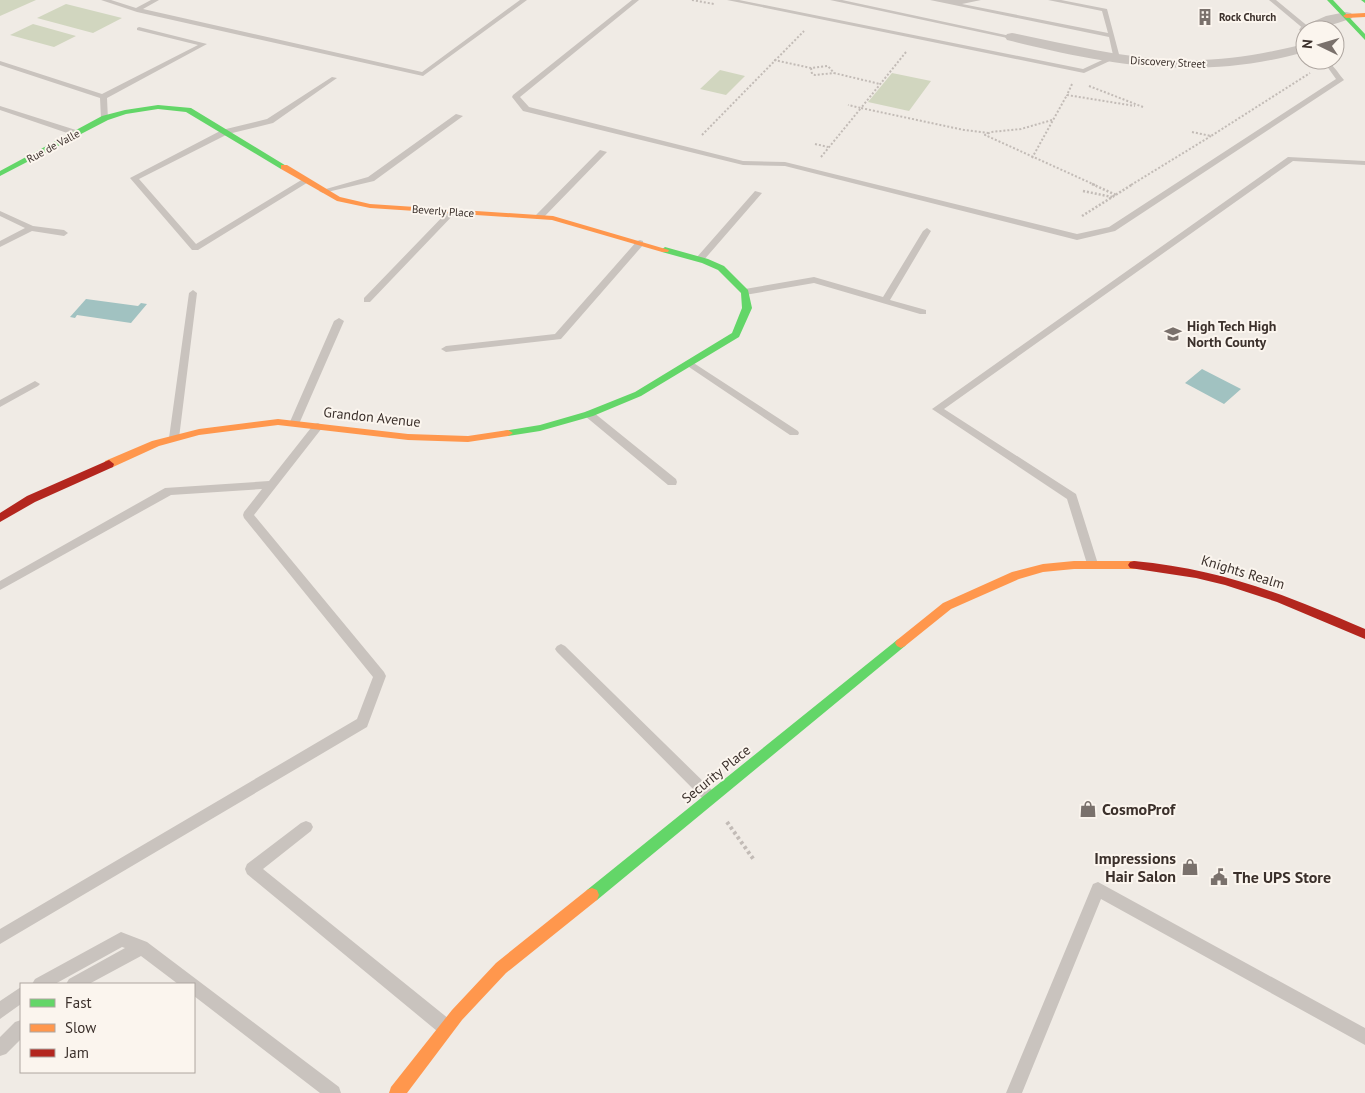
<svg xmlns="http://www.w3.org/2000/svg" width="1365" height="1093" font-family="'PT Sans',sans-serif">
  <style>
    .green { fill: #d1d6bf }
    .water { fill: #a1c2c1 }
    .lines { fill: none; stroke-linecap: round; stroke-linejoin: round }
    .path-far2 { stroke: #c2bbb6; stroke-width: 2; stroke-dasharray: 2 2; stroke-linecap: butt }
    .path-far1 { stroke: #c2bbb6; stroke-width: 2.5; stroke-dasharray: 2 2; stroke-linecap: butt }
    .path { stroke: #c2bbb6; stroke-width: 4; stroke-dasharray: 3 3; stroke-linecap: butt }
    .lane { fill: #c9c3be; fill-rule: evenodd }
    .street { fill: #c9c3be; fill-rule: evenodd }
    .fast { fill: #63d668; fill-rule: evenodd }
    .slow { fill: #ff974d; fill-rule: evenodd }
    .jam { fill: #b3261e; fill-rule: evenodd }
    .labels { text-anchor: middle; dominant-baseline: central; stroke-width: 4; stroke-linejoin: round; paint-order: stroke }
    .far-poi-label { font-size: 11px; font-weight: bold; fill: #3b302b; stroke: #fbf5ee; text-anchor: start }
    .far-street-label { font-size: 11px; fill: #3b302b; stroke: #fbf5ee }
    .poi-label { font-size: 14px; font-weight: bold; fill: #3b302b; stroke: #fbf5ee; text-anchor: start }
    .street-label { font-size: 14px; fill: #3b302b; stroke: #fbf5ee }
    .near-poi-label { font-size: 16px; font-weight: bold; fill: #3b302b; stroke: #fbf5ee; text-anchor: start }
  </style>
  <rect width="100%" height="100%" fill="#f0ebe5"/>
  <path class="green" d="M0,0H36L0,16Z
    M66,4L122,18L93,33L37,18Z
    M33,24L76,36L54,47L10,35Z
    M720,70L745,76L726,95L700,89Z
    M892,73L931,81L909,111L868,102Z"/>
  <path class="water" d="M86,299L138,306L141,303L147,304L131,323L77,315L75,318L70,317Z
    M1202,369L1241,389L1224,404L1185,383Z"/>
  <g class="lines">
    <path class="path-far2" d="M692,0L714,4
      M906,52L861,108L964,130L988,133
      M774,60L811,68L828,66L834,73L880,84
      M811,68L812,74L815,75L834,73
      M1072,84L1067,95L1135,106
      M1089,86L1143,107
      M1052,120L1021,129L991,132L985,135L1095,185
      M1192,132L1211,136L1310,73
      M702,135L804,31
      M815,144L828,147
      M821,157L861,108L848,105
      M1032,158L1067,95
      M1131,185L1211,136"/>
    <path class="path-far1" d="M1092,184L1116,195
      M1083,191L1112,197
      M1082,216L1133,184"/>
    <path class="path" d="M727,822L754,860"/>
    <path class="lane" d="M101,0H111L136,8L151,0H159L143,9L422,72L520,0H527L423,76L137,12Z
      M632,0H639L520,97L529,107L743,161L785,162L1077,234L1109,227L1336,79L1326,65L1316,60C1332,60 1334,68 1344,80L1115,231L1077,240L785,166L743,165L523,111L512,97L513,95Z
      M727,0H739L1083,69L1113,55L1109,37L930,0H981L962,4L1108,33L1102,11L1048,0H1061L1107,9L1120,58L1117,60L1114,59L1084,73Z
      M830,0H842L1015,37L1012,39Z
      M1269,0H1276L1310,28L1311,30H1305Z
      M139,27L207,44L107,98L108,120L101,118L100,98L0,65V61L102,94L198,45L137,30V28Z
      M1294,49L1305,53V57L1292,52L1291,51Z
      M332,77L337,78L273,123L228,134L139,179L196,244L303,179L310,181L198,250H192L130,178L222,130L267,119Z
      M0,106L79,131L80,133L73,135L0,110Z
      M456,114L463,116L374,181L323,193L319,191L368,177Z
      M600,150L607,152L542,219H536V215Z
      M1288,157L1365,161V165L1293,161L944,409L1076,494L1098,564L1096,567H1088L1067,499L932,409Z
      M755,191L762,193L703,261H697V257Z
      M450,209L457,211L370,302H364V298Z
      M0,211L33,226L64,230L68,233L64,236L32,231L0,247V241L25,228L0,216Z
      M927,228L931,231L890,300L926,310V314H920L814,283L745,295L741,292L745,289L814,277L883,297L923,231Z
      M640,240L643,241V245L561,339L446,352L441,349L446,346L555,334L637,241Z
      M193,290L197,293L179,438L174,441L169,438L189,293Z
      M339,318L344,321L299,424L298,426H290L289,424L334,321Z
      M689,360L798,431L799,433L798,435H790L686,365L684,363Z
      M35,381L40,384L38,386L0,407V400Z
      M589,411L593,412L676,479L677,482L676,485H668L585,416L584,414L585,412Z
      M318,423L323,426L322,428L254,515L384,672L386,676L367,727L0,944V929L357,719L373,677L244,518L243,515L244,512L262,489L171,495L0,590V581L165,488L269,481L314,424Z
      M561,644L565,646L714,792L716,796L714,800L709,802L704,800L557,652L555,649L557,646Z
      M306,821L311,823L313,827L311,831L263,869L449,1019L451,1025L449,1031L443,1033L437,1031L247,874L245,869L247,864L301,823Z
      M1098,882L1365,1028V1045L1101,899L1022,1093H1006L1093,884Z
      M121,932L147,942L339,1087L341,1093H320L194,996V984H178L141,956L89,984H66L69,979L125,948L122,947L55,984H32L35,979Z
      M21,987V1004L0,1019V1001Z
      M21,1020V1039L6,1054L0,1056V1037L15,1022Z"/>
    <path class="street" d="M1346,12L1351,13L1353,16L1351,19C1335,23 1321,30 1305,30V34L1299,30L1301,27L1326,16Z
      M1012,33C1067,44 1121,58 1177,60C1221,62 1263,54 1305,44V52C1199,81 1111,66 1007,40L1005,37L1007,34Z"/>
    <path class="fast" d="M1327,0H1333L1365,34V40Z
      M1361,0H1365V3Z
      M158,105L191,108L288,167L281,169L186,112L158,109L126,114L108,120L0,176V171L102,116L125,110Z
      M665,247L708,259L724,266L748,290L752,308L739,337L641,396L593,416L540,431L508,436L504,435L503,433L504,431L540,425L585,412L635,392L732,333L742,308L741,293L718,270L702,263L662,252L661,250Z
      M901,638L905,640L907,643L905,646L597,900L592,902L587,900L585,895L587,890L897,640Z"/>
    <path class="slow" d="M1365,13V17L1346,18L1343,16L1346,14Z
      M281,165H287L340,197L370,204L553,216L669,250L668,252H662L552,220L370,208L337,201L281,169Z
      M278,419L408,434L468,436L508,430L513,433L508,436L468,442L408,440L278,425L199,435L159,446L113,467L109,468L104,464L105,461L152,441L199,429Z
      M1074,561H1134L1138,562L1140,565L1138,568L1134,569H1074L1043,572L1019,579L951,609L905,646L901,648L897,646L895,643L897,640L943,603L1012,572L1043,564Z
      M592,888L597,890L599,895L597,900L506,973L462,1020L407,1093H389L391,1087L452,1010L496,963L587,890Z"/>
    <path class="jam" d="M109,460L114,464L113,467L35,502L0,522V513L27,496Z
      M1134,561C1221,569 1286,595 1365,629V639L1277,602L1225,585L1196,578L1130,568L1128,565L1130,562Z"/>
  </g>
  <defs>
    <g id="building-bare" transform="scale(1.35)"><path d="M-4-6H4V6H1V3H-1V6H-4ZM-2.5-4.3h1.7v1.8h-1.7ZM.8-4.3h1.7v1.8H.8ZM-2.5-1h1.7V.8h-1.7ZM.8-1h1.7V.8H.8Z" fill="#7a716c" stroke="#fbf5ee" stroke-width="2.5" paint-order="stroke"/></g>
    <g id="school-bare" transform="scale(1.35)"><path d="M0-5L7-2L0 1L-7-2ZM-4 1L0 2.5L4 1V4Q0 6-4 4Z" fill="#7a716c" stroke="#fbf5ee" stroke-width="2.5" paint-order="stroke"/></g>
    <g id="shop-bare" transform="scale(1.35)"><path d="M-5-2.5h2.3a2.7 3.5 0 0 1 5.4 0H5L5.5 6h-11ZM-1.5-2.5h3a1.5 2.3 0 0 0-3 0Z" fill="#7a716c" stroke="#fbf5ee" stroke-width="2.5" paint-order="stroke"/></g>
    <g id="civic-bare" transform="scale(1.35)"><path d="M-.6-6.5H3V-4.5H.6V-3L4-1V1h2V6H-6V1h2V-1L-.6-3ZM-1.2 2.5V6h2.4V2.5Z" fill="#7a716c" stroke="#fbf5ee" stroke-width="2.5" paint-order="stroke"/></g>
  </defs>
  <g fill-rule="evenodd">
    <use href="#building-bare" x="1205" y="17"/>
    <use href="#school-bare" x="1173" y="334"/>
    <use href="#shop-bare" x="1088" y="809"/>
    <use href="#shop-bare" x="1190" y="867"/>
    <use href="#civic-bare" x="1219" y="877"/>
  </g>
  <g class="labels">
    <g class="far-poi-label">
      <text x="1219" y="17">Rock Church</text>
    </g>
    <g class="far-street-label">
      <text transform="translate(1168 62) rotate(3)">Discovery Street</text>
      <text transform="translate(53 146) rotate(-28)">Rue de Valle</text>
      <text transform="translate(443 211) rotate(4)">Beverly Place</text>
    </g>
    <g class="poi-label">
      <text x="1187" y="326">High Tech High<tspan x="1187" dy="16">North County</tspan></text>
    </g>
    <g class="street-label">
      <text transform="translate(372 417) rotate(6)">Grandon Avenue</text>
      <text transform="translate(1243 572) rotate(17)">Knights Realm</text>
      <text transform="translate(716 774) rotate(-39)">Security Place</text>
    </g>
    <g class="near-poi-label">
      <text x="1102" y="809">CosmoProf</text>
      <text x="1176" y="858" text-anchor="end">Impressions<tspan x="1176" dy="18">Hair Salon</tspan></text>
      <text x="1233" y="877">The UPS Store</text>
    </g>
  </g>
  <rect x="20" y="983" width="175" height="90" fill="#fbf5ee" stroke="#aea6a0"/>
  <rect x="30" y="999" width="25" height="8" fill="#63d668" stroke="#aea6a0"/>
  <text x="65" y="1008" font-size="15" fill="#3b302b">Fast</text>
  <rect x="30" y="1024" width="25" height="8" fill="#ff974d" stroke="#aea6a0"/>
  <text x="65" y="1033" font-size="15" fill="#3b302b">Slow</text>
  <rect x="30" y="1049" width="25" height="8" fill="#b3261e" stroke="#aea6a0"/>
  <text x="65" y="1058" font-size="15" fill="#3b302b">Jam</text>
  <g transform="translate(1320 45) rotate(275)"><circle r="24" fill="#fbf5ee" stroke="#aea6a0"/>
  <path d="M0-4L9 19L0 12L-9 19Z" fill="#7a716c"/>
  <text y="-8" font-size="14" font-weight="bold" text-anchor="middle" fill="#3b302b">N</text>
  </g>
</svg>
